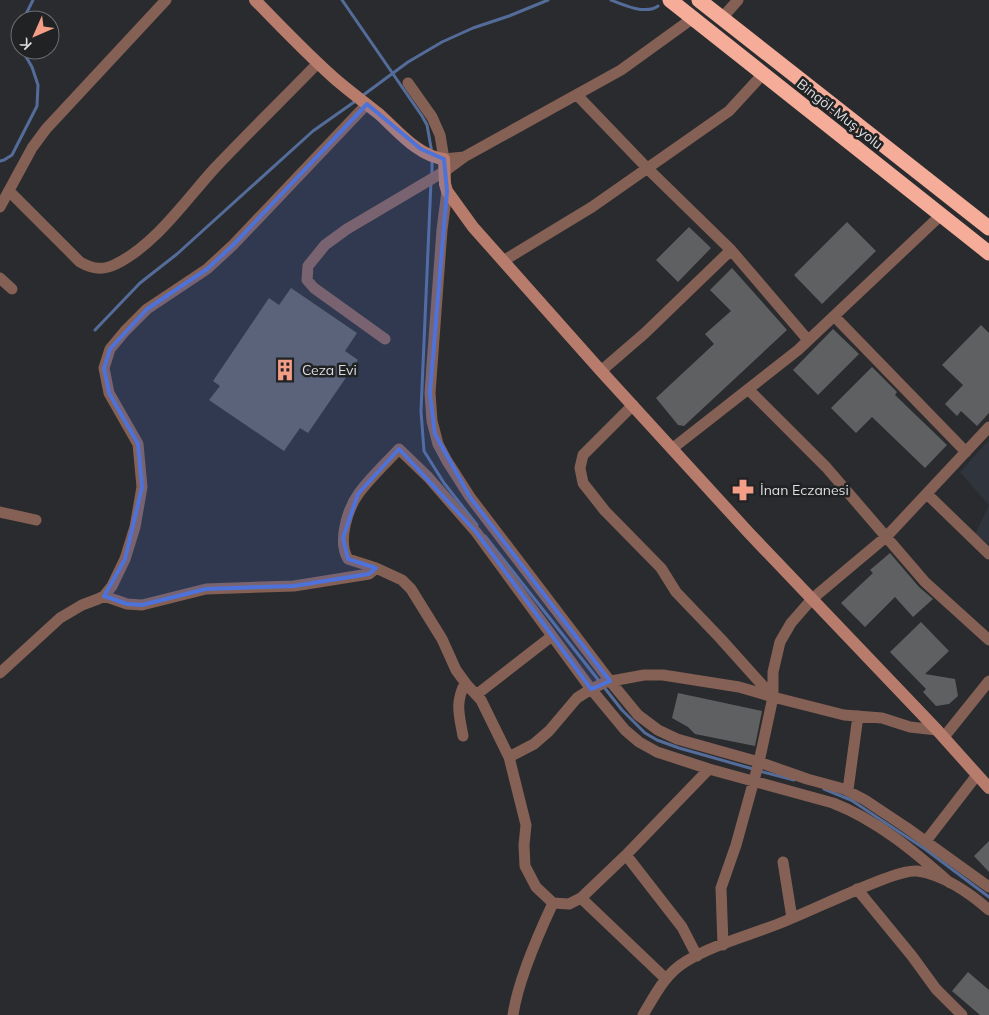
<svg xmlns="http://www.w3.org/2000/svg" width="989" height="1015" font-family="Mulish,sans-serif">
  <style>
    .built { fill: #30343c }
    .lines { fill: none; stroke-linecap: round; stroke-linejoin: round }
    .stream { stroke: #546c99; stroke-width: 3 }
    .building { fill: #5e6062 }
    .street { stroke: #856055; stroke-width: 11 }
    .secondary { stroke: #b77c6c; stroke-width: 12 }
    .highway { stroke: #f5ac98; stroke-width: 15 }
    .marked { fill: #4d72da; fill-opacity: 0.2; stroke: #4d72da; stroke-width: 4; stroke-linejoin: round }
    .labels { text-anchor: middle; dominant-baseline: central; stroke-width: 5; stroke-linejoin: round; paint-order: stroke }
    .street-label { font-size: 14px; fill: #dddee0; stroke: #202224 }
    .poi-label { font-size: 14px; fill: #dddee0; stroke: #202224; text-anchor: start }
  </style>
  <rect width="100%" height="100%" fill="#2a2b2e"/>
  <path class="built" d="M989,440V544L975,534L989,505L960,472Z"/>
  <g class="lines">
    <path class="stream" d="M342,0L422,116L427,125L432,153
      M611,0C623,5 646,15 658,6
      M23,20L33,0
      M20,27L18,37L20,45
      M362,96L408,62L442,42L473,28L509,16L548,0
      M0,161L4,160L12,155L37,106L38,85L32,67L22,50
      M432,175V159
      M431,181L421,411L424,451L444,483L477,525
      M95,330L140,283L177,254L313,131L357,100
      M485,536L622,710L645,733L657,740L679,748L753,769
      M759,771L794,780
      M824,789L851,800L925,849L989,897"/>
  </g>
  <path class="building" d="M847,222L876,251L822,304L794,275Z
    M689,227L711,248L678,282L656,260Z
    M732,268L787,330L684,426L678,425L656,398L714,344L705,334L731,311L710,290Z
    M291,288L357,333L345,351L358,360L308,433L300,428L284,451L209,400L220,386L213,381L269,298L279,305Z
    M981,325L989,333V413L977,426L961,411L957,416L945,404L963,385L942,365Z
    M833,329L859,354L818,395L793,370Z
    M872,367L897,392L895,395L947,445L925,468L872,417L856,433L831,408Z
    M890,553L919,587L933,599L913,617L895,597L865,627L841,603L873,573L870,570Z
    M921,622L949,651L925,674L955,679L958,696L949,704L936,706L923,692L926,689L890,652Z
    M678,693L762,711L755,746L695,734L688,727L672,718Z
    M989,841V872L974,856Z
    M968,972L989,990V1015H980L952,991Z"/>
  <g class="lines">
    <path class="street" d="M722,18L738,0
      M408,83L432,117L440,135L444,159L464,157L621,70L693,18
      M577,95L648,169L731,250L808,340
      M9,191L80,262C92,269 103,271 116,264C155,245 185,201 214,169C248,133 284,98 318,63
      M447,191L442,230L430,393L432,421L438,444L447,461L470,497L610,681L638,715L658,730L677,739L759,762L807,779L844,789L865,800L907,828L989,887
      M0,207L32,148L46,129L166,0
      M503,261L592,207L729,111L763,74
      M0,278L12,289
      M834,316L966,452
      M385,339L314,288L307,280L308,266L325,245L347,229L445,171L464,157
      M601,371L645,333L731,250
      M748,389L826,467L925,582L989,640
      M633,405L583,455L580,468L583,483L605,511L661,568L676,592L720,638L773,697
      M673,448L798,350L941,215
      M927,494L989,554
      M0,512L36,520
      M376,568L348,559C337,541 348,508 359,493C371,477 386,463 399,449L428,477L476,532L591,689L625,730L639,742L657,752L709,769L833,803C877,820 915,852 950,883
      M104,596L127,604L142,605L206,589L294,586L369,574L376,568L402,580L411,589L442,639L456,670L467,685L481,700L509,757L526,825L524,845L525,866L536,887L553,903L569,904L581,898L626,855L709,769
      M0,673L60,618L82,605L98,599L104,596L112,586L125,559L135,527L142,487L138,444L109,393L104,368L110,349L125,331L147,309L207,269L233,245L367,104
      M476,695L552,636
      M463,736C459,714 455,703 465,683
      M944,737L989,681
      M509,757L534,744L549,731L577,698L591,689L606,682L644,675H663L739,687L773,697L844,715L882,718L910,727L937,730
      M848,790L858,716
      M926,841L977,775
      M626,855L682,927L697,956
      M783,862L792,918
      M857,889L912,956L936,989L962,1015
      M581,898L666,979
      M723,945L721,888L736,845L759,762L773,697V672L780,642L791,623L812,599L887,536L989,427
      M513,1015C518,980 538,935 553,903
      M643,1015C655,995 665,974 685,962C714,944 751,935 783,922C817,908 849,892 884,879C893,876 906,870 917,871C942,874 970,893 989,910"/>
    <path class="secondary" d="M255,0C281,27 307,54 334,78C349,91 364,102 379,114C397,130 419,157 444,159L445,184L447,191L473,227L601,371L749,533L937,730L989,788"/>
    <path class="highway" d="M670,0L989,253
      M699,0L989,228"/>
  </g>
  <path class="marked" d="M367,104L421,149L444,159L447,191L430,393L435,434L470,497L610,681L597,687L591,689L476,532L399,449L358,494L343,538L348,559L376,568L369,574L294,586L206,589L142,605L127,604L104,596L125,559L142,487L138,444L109,393L104,368L110,349L147,309L207,269L233,245Z"/>
  <defs>
    <g id="building-bare" transform="scale(1.725)"><path d="M-4-6H4V6H1V3H-1V6H-4ZM-2.5-4.3h1.7v1.8h-1.7ZM.8-4.3h1.7v1.8H.8ZM-2.5-1h1.7V.8h-1.7ZM.8-1h1.7V.8H.8Z" fill="#f49e87" stroke="#202224" stroke-width="2.5" paint-order="stroke"/></g>
    <g id="pharmacy-bare" transform="scale(1.725)"><path d="M-2-6h4v4h4v4h-4v4h-4v-4h-4v-4h4Z" fill="#f49e87" stroke="#202224" stroke-width="2.5" paint-order="stroke"/></g>
  </defs>
  <g fill-rule="evenodd">
    <use href="#building-bare" x="285" y="370"/>
    <use href="#pharmacy-bare" x="743" y="490"/>
  </g>
  <g class="labels">
    <g class="street-label">
      <text transform="translate(840 114) rotate(38)">Bingöl-Muş yolu</text>
    </g>
    <g class="poi-label">
      <text x="302" y="370">Ceza Evi</text>
      <text x="760" y="490">İnan Eczanesi</text>
    </g>
  </g>
  <g transform="translate(35 35) rotate(225)"><circle r="24" fill="#202224" stroke="#6c6d6f"/>
  <path d="M0-4L9 19L0 12L-9 19Z" fill="#f49e87"/>
  <text y="-8" font-size="14" font-weight="bold" text-anchor="middle" fill="#dddee0">K</text>
  </g>
</svg>
